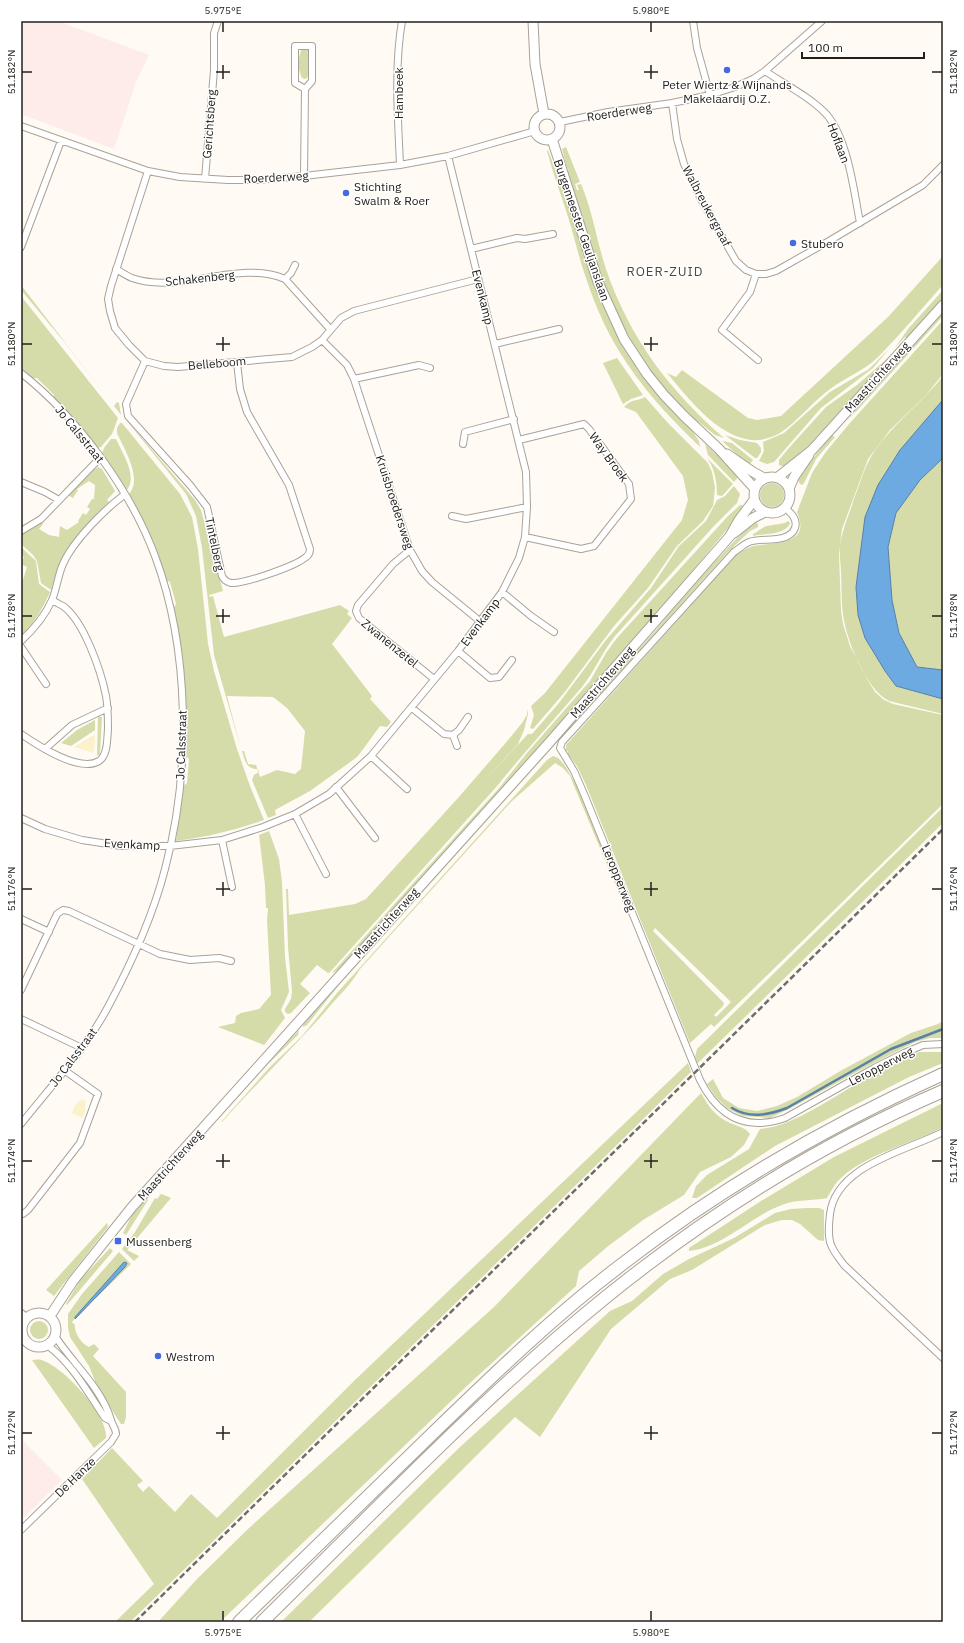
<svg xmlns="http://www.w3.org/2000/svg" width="964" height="1643" font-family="'IBM Plex Sans',sans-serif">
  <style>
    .industrial { fill: #fdecea }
    .green { fill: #d5dca9; fill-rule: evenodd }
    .sand { fill: #fbf1cb }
    .water { fill: #6daae1; stroke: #5781a6 }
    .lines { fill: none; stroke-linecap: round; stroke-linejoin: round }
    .stream { stroke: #5781a6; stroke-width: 2.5 }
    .minor-casing { stroke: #aaa298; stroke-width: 8 }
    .tertiary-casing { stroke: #aaa298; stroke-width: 10 }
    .secondary-casing { stroke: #aaa298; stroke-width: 11 }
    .motorway-casing { stroke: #aaa298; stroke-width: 14 }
    .minor { stroke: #fff; stroke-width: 6 }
    .tertiary { stroke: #fff; stroke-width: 8 }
    .secondary { stroke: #fff; stroke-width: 9 }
    .motorway { stroke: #fff; stroke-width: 12 }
    .rail { stroke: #706c67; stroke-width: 2.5; stroke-dasharray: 6 3; stroke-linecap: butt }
    .ticks { fill: none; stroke: #23201c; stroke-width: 1.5 }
    .poi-dot { fill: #4669dc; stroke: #fff; stroke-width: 1.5 }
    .labels { text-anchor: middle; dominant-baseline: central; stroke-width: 3; stroke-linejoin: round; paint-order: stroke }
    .poi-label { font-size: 12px; fill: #23201c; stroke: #fff; text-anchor: start }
    .street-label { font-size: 12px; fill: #23201c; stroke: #fff }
    .neighbourhood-label { font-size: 13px; letter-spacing: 1px; fill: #4f483f; stroke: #fff }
    .neatline { fill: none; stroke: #23201c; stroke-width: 1.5 }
    .ticks-label { font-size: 10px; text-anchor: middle; fill: #23201c }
  </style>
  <rect width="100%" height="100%" fill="#fffaf3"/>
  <path class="industrial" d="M21,21H58L149,55L136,82L114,149L21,114Z
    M21,1439L62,1480L23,1519L21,1517Z"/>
  <path class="green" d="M302,48H308C311,58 312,68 307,78L305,79L302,78C297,67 298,58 302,48Z
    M566,147L580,182L575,184L577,190H579L577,185L581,184C593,212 597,243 607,272C631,340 670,391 724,438L715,435L699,422L698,423C685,414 674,400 664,388C625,340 604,289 586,231C579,210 572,190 567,170L569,169L567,168L562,149Z
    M548,150L556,171L555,172H557L564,189L595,283L613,325L665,402L691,429L699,441L700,447C674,422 649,396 628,365C610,339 596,309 586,278C579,259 575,239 569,220C562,197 553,174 547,151Z
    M943,256V285C921,309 901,334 878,357C864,371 846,377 830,389C812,402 798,421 780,433C771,438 761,441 751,440C717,436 688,398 667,373L676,377L682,370L748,418L757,420L781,416L888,317Z
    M21,285L114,406L117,402L119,403L121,415L66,344L21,290Z
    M943,290V298L907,338L905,337L895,348L908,329Z
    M21,296L118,418L112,434L101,447L98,448C85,431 71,411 54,400V395L37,378H30L29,375L21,368Z
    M943,313V316L842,427L855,412V410Z
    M943,320V374L926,395L890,430L868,459L842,529L839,553L841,611L843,624L850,646L867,679L875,692L884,700L893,704L943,715V804L714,1027L711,1024L690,1043L586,785L577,766L568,754V751H566V745L736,555C742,551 747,548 753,546C774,542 812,546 797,512L812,473L825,453L849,424ZM655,928L731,1002L716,1017L714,1015L723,1006L724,1003L653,931Z
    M890,348L873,368L821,408L774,462L767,464L759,461L764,451L763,442L784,433L830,392L869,369Z
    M889,357L810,444L787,468L779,465V460L788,449L826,407L857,385Z
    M617,358L643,395L631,399L623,404L603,363Z
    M943,376V401L941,402L865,517L856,587L885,671L896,686L943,699V714L889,701C865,688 847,641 843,615C841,601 842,587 841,573C841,564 839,555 840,546C842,530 849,515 854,499C860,484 864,468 872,455C891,425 921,404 943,376Z
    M645,397L667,422L708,463L712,472L715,488L713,506L703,521L677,546L648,588L614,626L564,693L533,729L530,728L534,715L531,706L545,693L682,520L688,500L683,476L636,412L624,407C633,398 636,402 645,397Z
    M123,416L195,500L201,510L223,591L209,595L210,597L213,596L224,637L340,605L349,611L347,614L352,618L332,644L372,696L370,699L391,722L387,727L380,726L358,756L353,760L310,791L275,810L276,815L268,818L252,780L254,775L259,772L258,769C246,769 245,761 242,751H244L248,764L256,765L260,777L277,770L295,774L301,769L305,731L287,708L273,697L227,696L241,749L214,655L202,548L196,516L186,494Z
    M120,423H122L180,494L192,517L198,549L208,644L214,671L237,749L250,786L264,820C235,830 207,837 176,841L183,786L187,783L189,759L185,755C188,706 184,657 173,609L176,604L170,582L165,580L128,495C144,480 124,449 117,433V428Z
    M725,435L740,440L757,443L761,448V452L757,458H755Z
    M832,435L835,437L816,459L804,483L802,485L800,484L797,478Z
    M111,439H116C122,453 139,477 126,491L102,454L104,448Z
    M722,441L732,443L753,460L749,465Z
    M705,444L740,475L734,482L708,455Z
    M707,458L733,484L722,496L717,495C717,482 715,469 707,458Z
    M943,458V670L917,667L899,633L892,600L888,547L896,513L920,480Z
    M98,467L102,469L115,491L107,500L109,502L78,536L62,560L51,590L41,583L37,561L33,555L21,544V535L42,522L43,524L39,529L49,535L59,537L60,526L67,530L79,522L78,521L83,513L86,515L90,509L87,507L92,499H94L95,485L89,481L77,489L78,490L73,498L68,495L93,468L95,469Z
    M760 495a12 12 0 1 1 24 0a12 12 0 1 1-24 0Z
    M734,486L740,494L737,503L713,527L615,636C602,652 595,671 582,687C554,720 525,751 498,785L330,972L328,973L317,965L300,984L310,993L291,1013L288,1014L285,1012V1009L291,999L292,991L288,947L286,889H288L289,915L355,904L366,899L458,798L509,739L522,723L527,715V709L528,714L524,730L518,744L484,781L528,734H532L559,703L606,640L651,588L679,546L706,521L717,500L725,496Z
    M740,505H742L744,509L645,628L341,967L335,972L332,973L500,787L526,754L590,681L606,653L617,638L728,516Z
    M754,520L758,524V527L750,531L728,552L339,985L307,1025L303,1027V1025L339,982L655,631L689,589Z
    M789,521L790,524C783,536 764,533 753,536V534C758,532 762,527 767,526C775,524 781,525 789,521Z
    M21,547L36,561L39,584L50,592C43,608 34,624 21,636V586L27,567L21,564L24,557L21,555Z
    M98,716L102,717L100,754L97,756Z
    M95,720V730L71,746L61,743L77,730Z
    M553,756L558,758L564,764L577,786L624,901L623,903L570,776L563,768L555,763L511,802L360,969C352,984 336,998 325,1012C291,1050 255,1085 222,1122H221L269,1068L303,1035L337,993L547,760Z
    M943,807V823L697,1064L695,1057L697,1049Z
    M269,831L279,859L282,882L285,957L289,992L281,1010L285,1018L264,1045L218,1027L235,1023L236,1016L241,1013L259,1009L271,995L267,920L268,908H266L265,885L259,835Z
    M943,1021V1038H930L915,1042L868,1066L789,1109L770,1118L742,1116L727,1108L716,1097L707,1084L713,1079L723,1098L739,1108L757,1111L777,1106L797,1097L842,1070L911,1033L938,1024Z
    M299,1030L298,1035L266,1066L219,1118L218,1117Z
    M919,1052H943V1063L909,1077L775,1146L697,1198H692L696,1186L707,1175L749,1149L760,1129C790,1127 827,1101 853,1086C875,1074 897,1063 919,1052Z
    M688,1063L691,1072L197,1557L130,1622H115L154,1584L82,1479L112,1448L143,1481L137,1485L143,1492L149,1486L175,1512L191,1494L217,1518L355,1380Z
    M701,1093C708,1105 713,1114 726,1121C735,1126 744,1126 750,1134L744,1145L731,1157L700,1172L684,1195L643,1220L607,1247L579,1271L576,1286L470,1383L220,1622H158L197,1579L248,1529L494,1307Z
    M943,1103V1127C910,1145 863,1154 837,1182C833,1187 830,1193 827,1198C812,1201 797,1199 782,1205C751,1216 722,1248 689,1251V1248L761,1201L834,1157Z
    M157,1192L171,1198L127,1250L139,1256L134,1261L122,1249L135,1232L155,1198L157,1199L161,1194Z
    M145,1198L148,1200L126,1235L123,1233L133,1213Z
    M807,1208H819L824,1210V1241L818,1240L800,1224L792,1220H782L765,1225L692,1270L670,1279L611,1329L540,1437L515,1417L372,1560L309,1622H281L460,1447L610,1311L632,1301L663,1274L689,1259L734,1238L775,1213L791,1209Z
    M107,1223L108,1227L54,1296L46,1290Z
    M110,1248L113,1251L67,1305L66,1304L81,1279Z
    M119,1252L131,1264L95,1299L96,1297L89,1301L72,1322L75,1325C74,1333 82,1344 89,1347L94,1344L99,1349L93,1356L126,1392V1417L124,1424H121L94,1383L93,1382L95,1381L89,1366L70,1337L68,1328V1314L82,1294Z
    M30 1330a9 9 0 1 1 18 0a9 9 0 1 1-18 0Z
    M32,1360C35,1360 39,1359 41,1360C62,1365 109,1416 106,1438L94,1448Z"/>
  <path class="sand" d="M95,734L94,753L74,747Z
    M82,1099L85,1100C86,1106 86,1113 82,1118L72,1113L75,1105Z"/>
  <path class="water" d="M943,401V458L920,480L896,513L888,547L892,600L899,633L917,667L943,670V699L896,686L885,671L865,638L858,615L856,587L865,517L878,485L900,450L941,402Z
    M124,1262L127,1263L125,1267L75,1319V1317Z"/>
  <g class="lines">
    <path class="stream" d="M732,1108C750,1119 768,1115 787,1108L891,1049L943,1029"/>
    <g class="minor-casing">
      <path id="minor" d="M693,21L697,48L710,95
        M765,71C784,84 812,98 827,115C848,140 854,191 860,223
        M672,103L677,139L684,164L703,203L736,261L746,270L756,274H766L776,271L829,241L923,185L943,165
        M560,122L608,112L672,103L710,95L735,87L753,79L765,71L822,21
        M21,126L148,171L180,177L228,180H257L304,176L400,165L448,156L535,131
        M400,165C398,118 394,68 402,21
        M148,171L111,286L108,299L110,311L115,328L129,345L145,361L164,366L178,367L292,357L312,347L322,340L341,318L354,311L478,279
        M304,176L305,89L312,81V46H295V83L305,89
        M205,179L214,70V33L218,21
        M21,247L61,141
        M471,249L517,238L525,239L553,234
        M295,265L291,273L285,279L330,329
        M116,269C121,272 127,276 132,278C181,295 238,259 285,279
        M756,274L750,292L722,330L758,360
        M322,340L347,365L354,379L410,550L422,571L432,582L481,622
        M495,344L559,329
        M145,361L126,404L128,416L190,485L207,507L222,576C224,580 227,582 231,583C244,584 296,566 306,557C309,555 310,552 310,549L289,485L247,412L240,389L237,362
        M21,373C77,417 130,489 155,556C190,650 191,772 165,869C153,916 132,962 109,1005C86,1049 51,1086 21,1124
        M354,379L419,365L430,368
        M519,440L584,424L589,429L629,484L631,499L594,546L581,549L525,537
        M463,444L465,432L514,419
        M21,482L45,492L59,500
        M785,508C791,513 798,519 795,528C789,544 762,537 749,542C744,544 739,549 734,552L562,742L560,748L574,771L584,794L700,1080C718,1116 745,1132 785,1118L874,1068L904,1053L923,1045L943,1044
        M452,516L466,519L527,507
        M21,531L41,519L100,458
        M410,550L393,564L358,605L356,611L359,618L434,679
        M502,592L531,616L554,632
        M21,641C34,629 45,616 52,600C57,588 58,575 63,564C73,541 104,510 124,495
        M21,647L46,684
        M458,651L490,678L499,677L512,660
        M412,708L444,734L453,735L459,730L468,717
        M21,734C37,745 80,773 99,761C108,755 107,739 108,729C108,718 108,707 106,696C101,671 84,621 63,606C59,604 55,602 52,600
        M453,735L457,746
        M45,749L72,725L108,708
        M371,756L407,789
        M336,787L375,838
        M295,814L326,874
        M21,818L45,829L82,840L121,846H170L222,840L263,827L295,814L329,794L371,756L458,651L502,592L519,558L525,537L527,507L526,472L448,156
        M222,840L232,887
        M21,919L49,932
        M21,990L57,914L63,910L69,911L160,954L190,960L219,958L231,961
        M21,1019L82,1048
        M943,1132C906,1151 836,1165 830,1214C829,1224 827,1238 832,1247C835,1254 840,1259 844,1265L943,1358
        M21,1214H23L28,1210L80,1143L98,1094L64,1070
        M47,1345C72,1363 88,1393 105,1418L111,1421
        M21,1530L111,1442L116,1434C116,1428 112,1425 111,1420C101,1387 73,1364 55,1336"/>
    </g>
    <g class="tertiary-casing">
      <path id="tertiary" d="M21,1314L26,1318"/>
    </g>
    <g class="secondary-casing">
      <path id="secondary" d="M533,21L535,64L544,114
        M534 127a13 13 0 1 1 26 0a13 13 0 1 1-26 0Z
        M552,139L598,282L624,339L647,374L664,395L684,416L719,449L755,489
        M727,454L753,472L764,478
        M754 495a18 18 0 1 1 36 0a18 18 0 1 1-36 0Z
        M778,477L812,450L943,305
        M789,489L794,477L809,455
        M734,533L753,518L765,512
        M22 1330a17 17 0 1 1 34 0a17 17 0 1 1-34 0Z
        M50,1316L73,1281L132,1207L548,744L730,536L739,520L754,500"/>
    </g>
    <g class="motorway-casing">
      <path id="motorway" d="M239,1622C303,1559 368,1496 433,1433C495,1373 556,1314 625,1262C723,1186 830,1125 943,1074
        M262,1622C373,1513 481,1399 601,1301C705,1216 820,1144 943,1091"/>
    </g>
    <use href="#minor" class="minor"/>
    <use href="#tertiary" class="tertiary"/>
    <use href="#secondary" class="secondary"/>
    <use href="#motorway" class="motorway"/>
    <path class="rail" d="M135,1622L943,829"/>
  </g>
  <path class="ticks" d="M223,22V32M651,22V32M223,65V79M651,65V79M22,72H32M216,72H230M644,72H658M932,72H942M223,337V351M651,337V351M22,344H32M216,344H230M644,344H658M932,344H942M223,609V623M651,609V623M22,616H32M216,616H230M644,616H658M932,616H942M223,882V896M651,882V896M22,889H32M216,889H230M644,889H658M932,889H942M223,1154V1168M651,1154V1168M22,1161H32M216,1161H230M644,1161H658M932,1161H942M223,1426V1440M651,1426V1440M22,1433H32M216,1433H230M644,1433H658M932,1433H942M223,1611V1621M651,1611V1621"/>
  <g class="poi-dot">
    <circle cx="727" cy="70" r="4"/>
    <circle cx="346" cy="193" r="4"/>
    <circle cx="793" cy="243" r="4"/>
    <rect x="114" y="1237" width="8" height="8" rx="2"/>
    <circle cx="158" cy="1356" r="4"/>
  </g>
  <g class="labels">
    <g class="poi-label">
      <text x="727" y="84" text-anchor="middle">Peter Wiertz &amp; Wijnands<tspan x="727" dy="14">Makelaardij O.Z.</tspan></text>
      <text x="354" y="186">Stichting<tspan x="354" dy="14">Swalm &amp; Roer</tspan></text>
      <text x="801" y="243">Stubero</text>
      <text x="126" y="1241">Mussenberg</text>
      <text x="166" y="1356">Westrom</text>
    </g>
    <g class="street-label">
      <text transform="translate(398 93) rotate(-90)">Hambeek</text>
      <text transform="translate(619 112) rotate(-9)">Roerderweg</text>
      <text transform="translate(209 124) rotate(-86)">Gerichtsberg</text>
      <text transform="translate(839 143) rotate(69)">Hoflaan</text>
      <text transform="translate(276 177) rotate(-3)">Roerderweg</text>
      <text transform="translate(707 206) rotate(62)">Walbreukergraaf</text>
      <text transform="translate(582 230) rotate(71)">Burgemeester Geuljanslaan</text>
      <text transform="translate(200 278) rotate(-6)">Schakenberg</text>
      <text transform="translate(483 297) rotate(76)">Evenkamp</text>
      <text transform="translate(217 363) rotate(-5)">Belleboom</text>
      <text transform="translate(877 377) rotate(-48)">Maastrichterweg</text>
      <text transform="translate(80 434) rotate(51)">Jo Calsstraat</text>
      <text transform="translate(609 457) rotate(54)">Way Broek</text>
      <text transform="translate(395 502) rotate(72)">Kruisbroedersweg</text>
      <text transform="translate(215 544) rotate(78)">Tintelberg</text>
      <text transform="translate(480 622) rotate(-53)">Evenkamp</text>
      <text transform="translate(390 643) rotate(39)">Zwanenzetel</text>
      <text transform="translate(602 682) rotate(-49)">Maastrichterweg</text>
      <text transform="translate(181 745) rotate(-88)">Jo Calsstraat</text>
      <text transform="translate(132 844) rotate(3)">Evenkamp</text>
      <text transform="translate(619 878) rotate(68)">Leropperweg</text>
      <text transform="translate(386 923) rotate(-48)">Maastrichterweg</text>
      <text transform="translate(73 1057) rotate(-53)">Jo Calsstraat</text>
      <text transform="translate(881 1066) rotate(-27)">Leropperweg</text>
      <text transform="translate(170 1165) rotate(-48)">Maastrichterweg</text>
      <text transform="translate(75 1477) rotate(-44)">De Hanze</text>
    </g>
    <g class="neighbourhood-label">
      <text x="665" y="271">ROER-ZUID</text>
    </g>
  </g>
  <rect width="964" height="1643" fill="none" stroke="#ffffff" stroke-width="44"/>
  <path d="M802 52v6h122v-6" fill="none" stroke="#23201c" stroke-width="2"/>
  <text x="808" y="52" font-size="12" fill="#23201c" stroke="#ffffff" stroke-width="3" paint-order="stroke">100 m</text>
  <rect x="22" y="22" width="920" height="1599" class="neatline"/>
  <g class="ticks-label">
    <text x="223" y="14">5.975°E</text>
    <text x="651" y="14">5.980°E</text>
    <text transform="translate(11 72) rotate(-90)" y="4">51.182°N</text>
    <text transform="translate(953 72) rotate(-90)" y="4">51.182°N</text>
    <text transform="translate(11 344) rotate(-90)" y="4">51.180°N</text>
    <text transform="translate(953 344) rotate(-90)" y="4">51.180°N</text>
    <text transform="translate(11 616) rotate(-90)" y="4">51.178°N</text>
    <text transform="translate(953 616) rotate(-90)" y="4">51.178°N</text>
    <text transform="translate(11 889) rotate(-90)" y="4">51.176°N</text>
    <text transform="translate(953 889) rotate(-90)" y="4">51.176°N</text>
    <text transform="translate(11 1161) rotate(-90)" y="4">51.174°N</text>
    <text transform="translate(953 1161) rotate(-90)" y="4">51.174°N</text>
    <text transform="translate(11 1433) rotate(-90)" y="4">51.172°N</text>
    <text transform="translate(953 1433) rotate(-90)" y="4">51.172°N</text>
    <text x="223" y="1636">5.975°E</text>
    <text x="651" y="1636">5.980°E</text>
  </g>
</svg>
